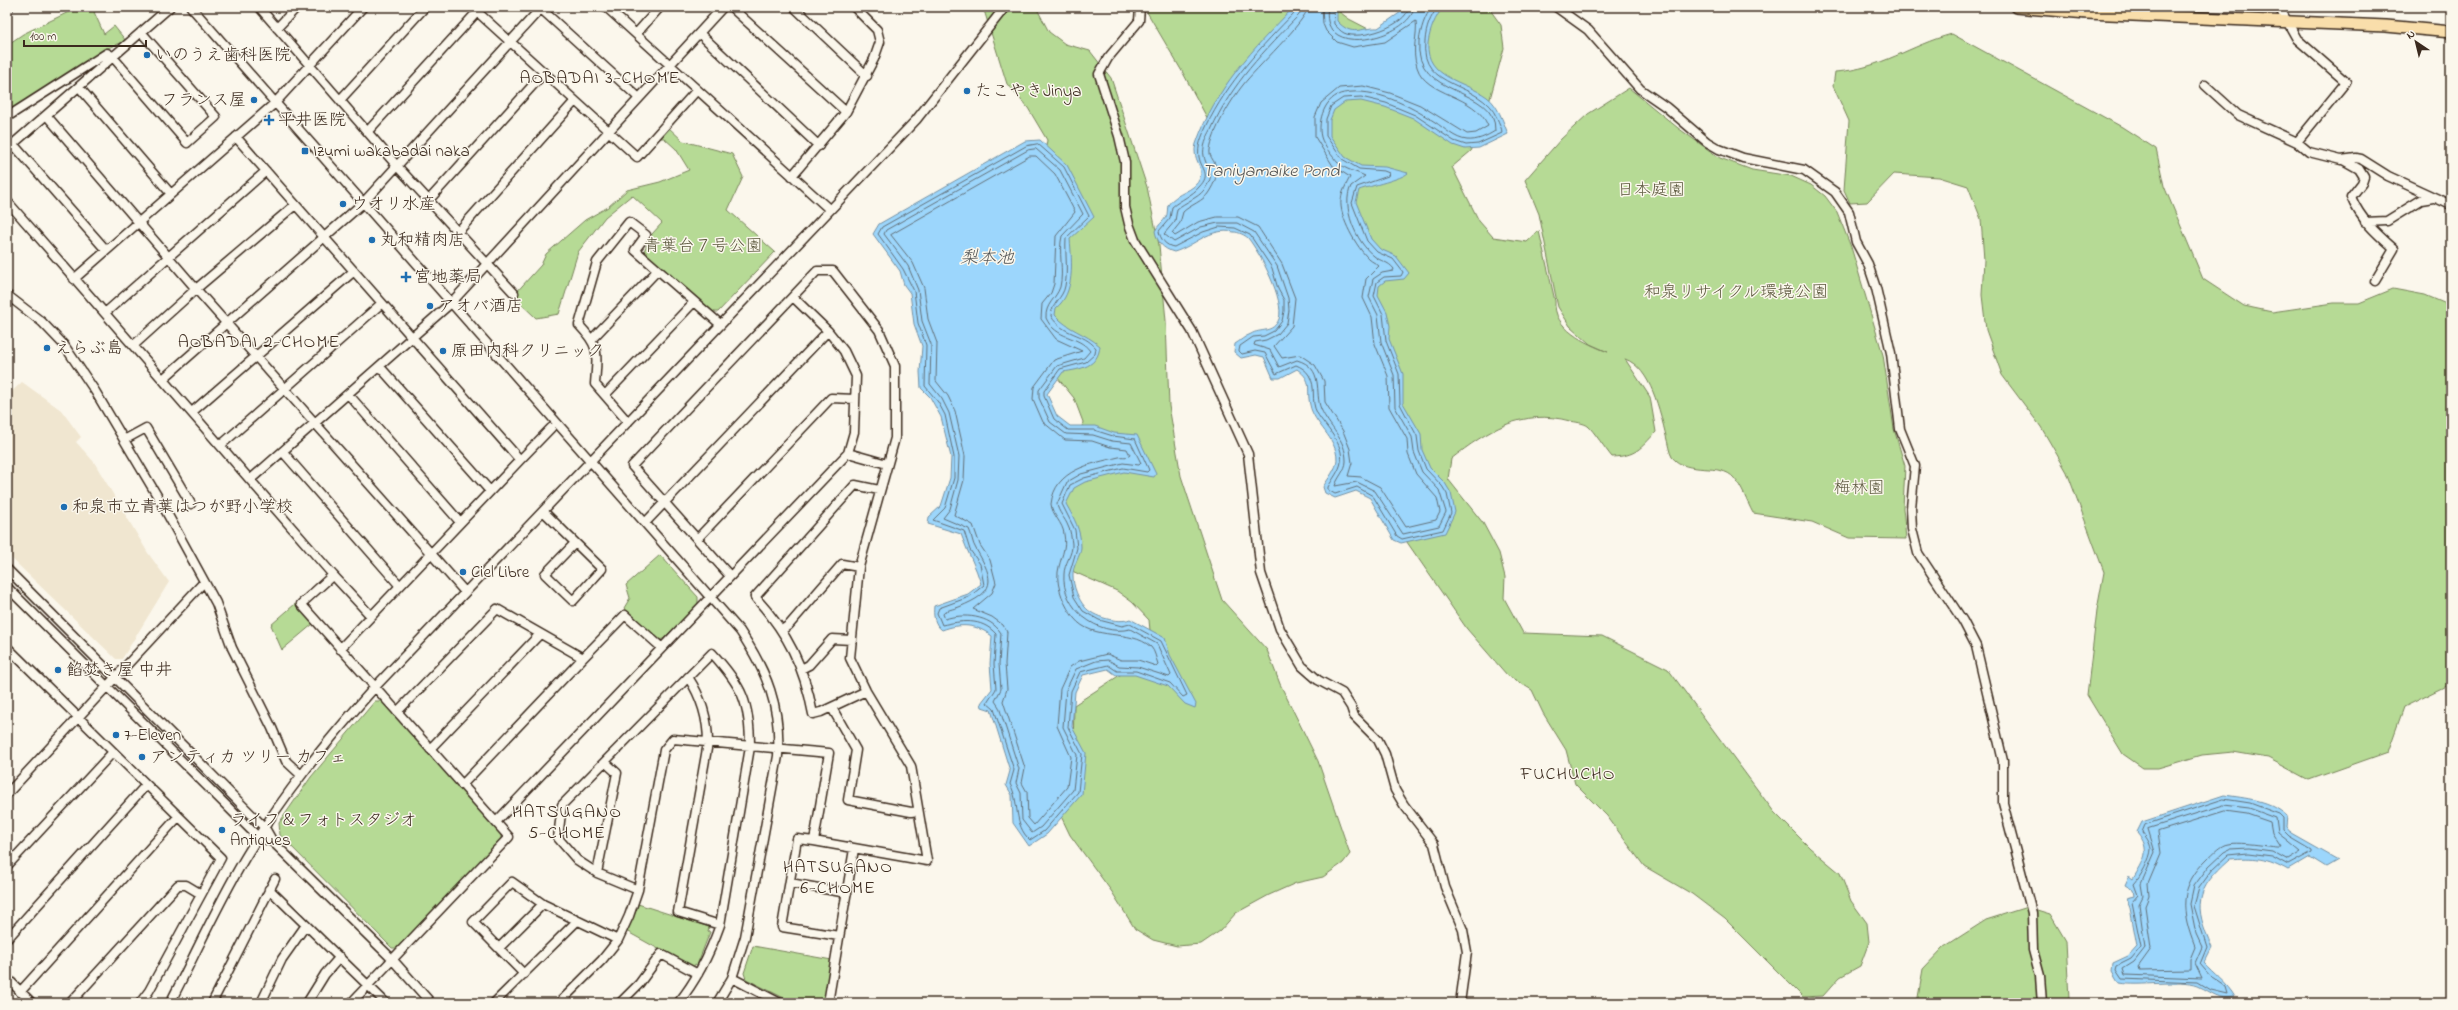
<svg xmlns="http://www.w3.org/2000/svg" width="2458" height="1010" font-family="'Indie Flower','Klee One',sans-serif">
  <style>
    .built { fill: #f0e6d0 }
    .green { fill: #b6da95; stroke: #78825a }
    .water { fill: #9cd6fc; stroke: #7591a3 }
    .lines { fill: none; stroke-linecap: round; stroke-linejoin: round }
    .shore { stroke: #626f77; stroke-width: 1 }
    .minor-casing { stroke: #3b2a1e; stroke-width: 11 }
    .highway-casing { stroke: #3b2a1e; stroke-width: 14 }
    .minor { stroke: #fbf7ec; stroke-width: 8 }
    .highway { stroke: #f9deab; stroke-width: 11 }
    .poi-dot { fill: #1f6fb2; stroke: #fbf7ec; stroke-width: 1.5 }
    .labels { text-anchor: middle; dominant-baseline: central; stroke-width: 3; stroke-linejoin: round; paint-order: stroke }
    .poi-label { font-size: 17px; fill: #3b2a1e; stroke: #fbf7ec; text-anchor: start }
    .park-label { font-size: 17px; fill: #5a563c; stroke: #fbf7ec }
    .neighbourhood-label { font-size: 18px; letter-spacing: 1px; fill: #3b2a1e; stroke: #fbf7ec }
    .water-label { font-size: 18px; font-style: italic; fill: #535556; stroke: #fbf7ec }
  </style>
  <rect width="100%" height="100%" fill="#fbf7ec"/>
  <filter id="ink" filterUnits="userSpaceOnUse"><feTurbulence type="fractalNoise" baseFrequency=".025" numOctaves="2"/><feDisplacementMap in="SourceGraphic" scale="8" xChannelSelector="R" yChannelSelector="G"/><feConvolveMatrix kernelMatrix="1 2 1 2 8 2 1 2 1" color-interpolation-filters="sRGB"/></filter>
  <g filter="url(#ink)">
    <path class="built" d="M22,382L61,410L81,437L76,442L94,462L148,553L169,582L122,659H116L7,554V396Z"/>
    <path class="green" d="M79,7H102L94,12L104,34L114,26L126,41L105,49L7,115V45L23,34Z
      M983,7H1036L1049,32L1065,44L1090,51L1111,78L1147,187L1159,245L1166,321L1169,406L1181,476L1222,600L1267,650L1280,684L1318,761L1350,854L1343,863L1323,877L1296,883L1269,895L1236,913L1220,931L1201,944L1177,946L1153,940L1135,929L1112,892L1070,835L1059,812L1073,751L1074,705L1123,673L1151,641L1149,620L1132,602L1117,591L1072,571L1056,544L1083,422L1074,398L1057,377L1035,298L1043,166L1047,140L1028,108L1007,84Z
      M1144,7H1333L1349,19L1376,33L1436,7H1488L1501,25L1504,48L1480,135L1471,151L1452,167L1479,221L1493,237L1527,242L1539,231L1555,301C1553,329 1585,343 1608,352L1590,344L1570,326L1558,307L1539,214L1525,180L1561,139L1588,114L1629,88L1678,128L1720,158L1752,170L1791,176L1811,185L1825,196L1837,212L1851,247L1883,355L1894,429L1905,466L1903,508L1906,539L1849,538L1812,522L1753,513C1747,502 1742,487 1734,478C1721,462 1687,476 1672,457C1669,452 1668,443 1666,436C1660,412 1651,368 1625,359L1650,397L1656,432C1640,449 1636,456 1612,457C1606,450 1593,430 1588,426C1584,423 1575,422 1570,421C1522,408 1487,431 1451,459L1448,479L1483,523L1499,553L1505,577L1504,598L1523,633L1602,636L1668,669L1774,812L1810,848L1840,873L1851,901L1867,923L1869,942L1860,966L1840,977L1823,996L1803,997L1725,919L1692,894L1644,866L1607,816L1575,784L1566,750L1543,713L1532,690L1507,675L1467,629L1400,532L1226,153L1183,73Z
      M1952,34L2122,127L2156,149L2164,186L2203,279L2244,306L2272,312L2334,303H2359L2393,289L2425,295L2451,306V684L2404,707L2388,752L2309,780L2268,758L2233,752L2202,755L2158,768H2143L2123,754L2087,695L2097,610L2104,572L2067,472L2041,427L2002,375L1986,330L1982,295L1984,260L1981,219L1968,186L1939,177L1894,174L1867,202L1850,203L1844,190L1849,121L1833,86L1835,72C1882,69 1910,45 1952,34Z
      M668,127L683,141L732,154L743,177L728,210L775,252L718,312H712L643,253L652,234L662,223L632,195L605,217L578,252L559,314L536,318L513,296L541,265L546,254L585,220L608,207L627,190L660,182L689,170L676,149L664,138H659Z
      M660,555L698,597V604L663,639L658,640L624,608L630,598L626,585Z
      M295,604L313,624L282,650L271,625Z
      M375,701H382L501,834V840L491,851L397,948H392L280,835L279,823L311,777Z
      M638,904L709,927L708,931L710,932L697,965L695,964L693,968L626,931Z
      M2027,907L2050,914L2066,941L2069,999L2067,1003H1917L1923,969L1944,947L1986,920Z
      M753,946L832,960L824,1003H794L746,979L744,973Z"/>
    <path class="water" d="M1294,7H1337V21C1353,38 1360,27 1378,28L1408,7H1443C1435,18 1430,29 1428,43C1425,78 1465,81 1487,97C1498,105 1503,121 1508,134L1479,148L1465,149L1453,145L1413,118L1385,107L1361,101L1345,102L1334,110L1330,120V136L1345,157L1361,166L1385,167L1408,173C1402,179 1370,186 1359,190L1356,202L1371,239L1380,249L1396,256L1409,273L1404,279L1385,281L1379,286L1378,295L1387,312L1390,326L1389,339L1403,374V403L1421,434L1422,450L1430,468L1445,483L1451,493L1455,512L1445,533L1401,543L1394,540L1370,498L1356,491L1335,498L1325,493L1323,487C1327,480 1337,468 1337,460C1337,437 1314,425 1310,405C1306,387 1314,382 1297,369L1280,378H1273L1264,357L1256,355L1241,358L1234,352L1235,344C1240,341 1245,336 1251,334C1260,328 1273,334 1279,319C1285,300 1260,253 1248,238C1245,235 1238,232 1234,232C1209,227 1195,246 1174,252C1163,249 1157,242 1155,231C1158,225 1163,222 1166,217C1168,214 1167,208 1168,205C1176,192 1195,192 1200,178C1205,167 1191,159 1196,144C1215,88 1254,48 1294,7Z
      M1040,140L1067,165L1094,217L1070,239C1072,262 1075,293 1056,308L1055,315C1068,330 1085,333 1100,346C1098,367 1081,369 1063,372L1047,394L1057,416L1070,426H1095L1114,433L1137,435L1156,474L1154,477L1124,472L1085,482L1074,488L1066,504C1074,518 1081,530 1081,547C1081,556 1072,566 1073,576C1073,586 1078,599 1085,607C1093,617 1118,624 1130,619L1165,638L1170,655L1196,704L1195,708L1185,704L1168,686L1135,675H1116L1108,669L1083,675L1075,692L1072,727L1086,753L1082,794L1047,834L1029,846L1013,823L1012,795L1006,785L1010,771L991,710L982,707L981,703L992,689L990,664L992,636C976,624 961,623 942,630C934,624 933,615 934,606L968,594L981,584C976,566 967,552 961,534L928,524L929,517L941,506L950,478L951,457L941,417L930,397L921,388L920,372L922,346L914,324L910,293L904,285L900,271L873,234L879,224L1025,141Z
      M2224,795C2245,798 2270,800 2287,816L2286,827L2292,834L2338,860L2326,867L2310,857L2288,870C2267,858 2254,857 2230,859C2195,890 2193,905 2212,947L2204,963C2215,975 2227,983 2235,997C2216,1000 2213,993 2197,986C2179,979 2141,987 2119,983L2112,971L2113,963L2128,956L2137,946L2130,908L2126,898L2134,896L2133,890L2125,885L2129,876L2133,879C2144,860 2152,850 2137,832L2142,822Z
      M2159,1000H2184L2195,1003H2130Z"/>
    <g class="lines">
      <path class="shore" d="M1297,7L1296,11C1261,47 1228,81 1206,127C1202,136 1197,147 1199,157C1201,169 1212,174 1199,187C1193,195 1180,200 1172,207L1170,218L1159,231C1160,239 1166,246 1174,247L1203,232L1219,227L1235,228L1250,235L1272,268L1278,289L1284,300V311L1282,321L1274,331L1264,336L1253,337L1240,346L1239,351L1242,354L1255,351L1265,353L1276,374L1296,365C1301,367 1306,370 1309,375C1317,388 1310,400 1317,413C1325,427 1345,444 1341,462C1340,470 1332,480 1328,487V490L1335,494L1357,487L1373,496L1397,536L1402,539L1443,530L1451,513L1447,494L1442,486L1426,469L1419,451L1417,436L1400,404L1399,374L1386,341L1383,314L1374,296L1377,282L1384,277L1401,276L1403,272L1393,259L1377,252L1367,241L1352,203L1357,187L1388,176L1389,173L1384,171L1359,169L1342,159L1326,136V119L1331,106L1343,98L1361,97L1386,103L1415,115L1454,141L1466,145L1478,144L1502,133C1502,128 1499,123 1497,118C1481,80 1419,91 1425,41C1426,28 1430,17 1438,7
        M1302,7L1299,15C1265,50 1231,84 1211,130C1207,137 1202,148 1204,156C1207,171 1217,172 1204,190C1198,198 1185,202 1177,209L1175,221L1164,234L1174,242L1201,227L1218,223H1237L1254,232L1277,266L1288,298L1289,310L1287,323L1278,334L1266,340L1255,342L1254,345L1270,350L1279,367L1297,360C1325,368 1314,393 1321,409C1329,427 1346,439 1346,461C1346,470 1337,478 1335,486L1357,482L1375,491L1403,534L1439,526L1446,512L1439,490L1422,472L1414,452L1412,437L1395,407L1394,375L1381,342L1378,315L1369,297L1373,279L1382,273L1393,271L1394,269C1388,261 1381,262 1374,256C1356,242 1341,207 1351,186L1365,176C1357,172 1346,170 1338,163C1333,157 1323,145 1321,137C1317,121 1325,96 1344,93C1375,87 1410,106 1435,122C1444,128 1455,139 1467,140C1477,141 1487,136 1495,131C1497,85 1413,99 1419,41C1421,29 1424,17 1432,7
        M1308,7C1307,21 1254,70 1243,85C1231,100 1212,132 1210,150C1209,156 1213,159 1215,164C1219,174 1214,184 1209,192C1204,201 1190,205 1183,212L1180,223L1172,233L1175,236L1198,222L1217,217H1238L1258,227L1282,264L1295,298L1292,326L1274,346L1282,358L1300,355L1315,365L1324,381L1325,402L1343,431L1350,449L1352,463L1348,476L1361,477L1380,487L1406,527L1436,520L1440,512L1437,498L1416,474L1408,454L1407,439L1389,407L1388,376L1375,344L1372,317L1363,298L1366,279L1379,266C1376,263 1372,262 1369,259C1357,248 1339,217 1341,200C1342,192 1346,185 1350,177L1333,166L1315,137V117L1321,103L1339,88L1363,86L1390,93L1420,105L1467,134L1476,133L1488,126C1475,93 1426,97 1417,67C1411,48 1418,36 1416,21L1385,42L1353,47L1337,42L1326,31L1323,24L1322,7
        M1328,7C1318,63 1413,36 1414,7
        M1333,7L1334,24C1337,27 1340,31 1344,33C1359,41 1407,26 1409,7
        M1038,144L1064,167L1089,216L1066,238C1065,254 1068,270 1065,286C1063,298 1051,304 1051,316C1063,336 1083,332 1096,348L1095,354L1086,362L1060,369L1044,391V396L1054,419L1068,430H1094L1113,436L1135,439L1149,470L1147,472L1123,468L1084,478L1070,485L1062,504L1075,530L1077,548L1069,575L1074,597L1083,611L1099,620L1122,626L1130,624L1161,641L1187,695L1183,697L1170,683L1136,671H1117L1108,665L1080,672L1071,691L1068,727L1082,754L1078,792L1044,831L1030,840C1013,825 1020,802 1010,784L1014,770L994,709L987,703L996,689L994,664L996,634C981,617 961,621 942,625L937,613L939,608L969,597L984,585L980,564L970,550L964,531L933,520L945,508L954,478V457L945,415L938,402L925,386L926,345L918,323L914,291L903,269L878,234L882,227L1026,146Z
        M1036,149L1060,170L1083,214L1062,236C1058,252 1064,270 1060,287C1056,299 1045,304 1046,318C1056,340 1079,335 1090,351L1084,358L1057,366L1039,390V398L1050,422L1066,434L1093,435L1112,441L1131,443L1141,463L1139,465L1123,463L1081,474L1067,482L1057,504C1058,512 1065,518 1068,526C1071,531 1071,538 1072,544C1073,554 1064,564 1064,574C1061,608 1098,637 1130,629L1157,644L1171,675L1169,677L1138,667L1119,666L1108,660L1096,661L1076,669L1066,690L1063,727L1077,755L1073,790L1041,827L1032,833L1022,820L1021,793L1016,783L1019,769L999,707L995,701L1001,689L999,664L1001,633C990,615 963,613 945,619L943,614C945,610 954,609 959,607C996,592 995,581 976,549C972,543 972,535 969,529L943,518L950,509L958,480L959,456L949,413L942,399L930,384L931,344L922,321L918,290L908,266L884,234L886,230L1028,150Z
        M1030,156H1036L1055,174L1075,212L1056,236L1054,284L1051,293L1042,304L1041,319L1056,339L1082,351L1054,360L1034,387L1033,399L1043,422L1065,440L1092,441L1110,447L1127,449L1130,455C1127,458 1123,456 1119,457C1091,464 1055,469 1051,504C1052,515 1063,523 1064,534C1067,549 1060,558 1058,572C1056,587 1065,607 1074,618C1093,642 1130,628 1151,647C1155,651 1156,659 1158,664L1156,666L1138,660H1121L1107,654L1079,661L1070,667L1060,689L1057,726L1071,757L1067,787L1034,825L1028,818L1027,792L1022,783L1025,768L1003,701L1007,689L1005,664L1007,632L1003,625L992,617L973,609L992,593L996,583L990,560L980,545L973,525L954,515L964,480L965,456L955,411L948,396L936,381L937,343L928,319L924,288L913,263L891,235Z
        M2224,799L2250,803L2279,814L2283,818V830L2290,837L2312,850V852L2288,865L2272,856L2248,853L2228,855L2213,869L2199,888L2194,906L2207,947L2200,964L2212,978L2225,987L2227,994L2210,990L2197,982L2122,979L2116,970L2117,966L2131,959L2141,947L2132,902L2138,895L2134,884C2140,878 2151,858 2151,849C2150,842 2146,837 2142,832L2145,825Z
        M2224,805L2249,808L2276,818L2278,833L2301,852L2288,860L2272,851L2249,848L2230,849L2224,852L2209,866L2194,886L2190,904L2196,934L2202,947L2195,963L2202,978L2125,975L2123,969L2134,962L2145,948L2139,904L2143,896L2141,884L2155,852L2148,829Z
        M2225,811L2247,814L2270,822L2272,833L2281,847C2276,848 2242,841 2228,844C2220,845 2214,853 2208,858C2178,887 2181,911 2195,947L2190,959V969L2139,970L2138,967L2151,949L2145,906L2149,896L2148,884L2161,853L2158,832Z"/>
      <g class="minor-casing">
        <path id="minor" d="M191,7L740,631C767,672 781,706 778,756L745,937L732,978L717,1003
          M259,7L397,166L514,293
          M472,7L637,157L697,90
          M539,7L639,98
          M606,7L830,210
          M731,7L846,112
          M794,7L867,76
          M1140,7L1139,21L1108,58L1099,74L1119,136L1125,162V207L1129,224L1135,240L1192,331L1248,454L1261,573L1280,629L1302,666L1318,680L1342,693L1351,707L1354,716L1378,740L1385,754L1395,790L1404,805L1434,844L1445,887L1463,930L1467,952L1460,1003
          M1556,7L1588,30L1640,89L1666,107L1707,142L1719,149L1743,158L1804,170L1835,192L1849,212L1856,242L1868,264L1876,288L1891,353L1900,429L1915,466L1911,508L1912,529L1918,553L1963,621L1976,646L2003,761V803L2032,913L2033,950L2040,976L2042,1003
          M2279,7L2297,39L2346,82L2297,142
          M7,9L9,7
          M277,28L297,7
          M699,33L819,146
          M636,34L660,7
          M2205,85L2238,115L2297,142L2309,152L2341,160L2356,158L2361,159L2388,176L2451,205
          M79,87L171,194
          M340,100L425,7
          M47,116L196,289L465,592
          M7,117L107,53L112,56L187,143L216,117L141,32
          M368,131L477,12
          M236,137L520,460L340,649
          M13,144L106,250
          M7,153L13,144L170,7
          M2343,160L2359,169L2364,177L2362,183L2351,197C2361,220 2376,233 2394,249L2375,281
          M792,176L846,112L874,59L880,42L877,30L854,7
          M7,201L333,575L301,604L509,837L351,1003
          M428,201L544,73
          M2365,222L2387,221L2421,200L2433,198
          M457,233L575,101
          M74,279L275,103L363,7
          M7,295L42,322L64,345L95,391L162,504L216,603L232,648L272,728L286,761L301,775
          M793,297L828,331L844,351L856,376L854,432L848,453
          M105,313L266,171
          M592,339L657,271
          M134,345L196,289L295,205
          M380,367L490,491
          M163,379L363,203L542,7
          M349,395L460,522
          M605,395L694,302
          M192,412L354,271
          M628,422L595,384C597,354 601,348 579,325L597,262L629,222L646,235L635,250L720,324
          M124,440L146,428L191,504
          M221,445L382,303
          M283,452L400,586
          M520,460L551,428
          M251,479L451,303L723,7
          M543,511L602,569L573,601L545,574L575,543
          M645,523L828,331
          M697,539L831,398L855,399
          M7,569L265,828L273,842L392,959L431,1003
          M333,575L371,616
          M7,587L247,826L258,837L273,842
          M782,630L789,625L842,564L859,567
          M7,647L221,858L149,991L140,1003
          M801,669L809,665L832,639L852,640
          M688,677C702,698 708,718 708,743L678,912L720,925
          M866,691L821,712L813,714C804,666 788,633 755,597L855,485L879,490
          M832,708L856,750L848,800L911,812L918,811
          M397,712L497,609L583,658L625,615L662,648
          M430,749L540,634
          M462,785L583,658
          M7,794L204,582
          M496,822L848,453L887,464
          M814,841L797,839L782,927L839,936
          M7,866L113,752
          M597,873L617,773L605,762
          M790,883L847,893
          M269,889L386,1003
          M638,890L597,873L577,860L558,838L562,805L712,653C742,686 750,702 750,747L720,925C710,953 697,980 678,1003
          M7,939L146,785
          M499,948L543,904
          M524,974L473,922L512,882L543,904L618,940
          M7,978L32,1003
          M732,978L780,1003
          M20,992L178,817
          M70,1003L178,885H186L201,894
          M170,1003C195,955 217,905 245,858C282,796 327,741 375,687L916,120L1005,7
          M212,1003L275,879
          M261,1003L282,959L306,925
          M307,1003L325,974L340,957
          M494,1003L577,921
          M559,1003L602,960L618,940L629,916L638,890L664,750L673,739L829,753L814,841L927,861L911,766L866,691L850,658L859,567L895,438V366L879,330L833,271H817L632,466L730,576
          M620,1003L639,984L661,954L698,974
          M828,1003L854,849"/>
      </g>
      <g class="highway-casing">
        <path id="highway" d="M2016,7L2087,13L2386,26L2451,32"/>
      </g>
      <use href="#minor" class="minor"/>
      <use href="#highway" class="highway"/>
    </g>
  </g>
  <g class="poi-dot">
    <circle cx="147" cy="55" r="4"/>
    <circle cx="967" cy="91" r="4"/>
    <circle cx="254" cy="100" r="4"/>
    <path d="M267 114h4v4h4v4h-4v4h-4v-4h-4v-4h4z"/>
    <rect x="301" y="147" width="8" height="8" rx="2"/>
    <circle cx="343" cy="204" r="4"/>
    <circle cx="372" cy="240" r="4"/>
    <path d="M404 271h4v4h4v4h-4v4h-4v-4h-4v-4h4z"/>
    <circle cx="430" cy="306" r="4"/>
    <circle cx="47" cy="348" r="4"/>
    <circle cx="443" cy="351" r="4"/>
    <circle cx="64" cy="507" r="4"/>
    <circle cx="463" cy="572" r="4"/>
    <circle cx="58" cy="670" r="4"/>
    <circle cx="116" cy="735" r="4"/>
    <circle cx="142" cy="757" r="4"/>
    <circle cx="222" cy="830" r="4"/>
  </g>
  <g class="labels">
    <g class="poi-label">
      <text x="155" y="55">いのうえ歯科医院</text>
      <text x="975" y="91">たこやきJinya</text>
      <text x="246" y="100" text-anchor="end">フランス屋</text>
      <text x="278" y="120">平井医院</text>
      <text x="313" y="151">Izumi wakabadai naka</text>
      <text x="351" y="204">ウオリ水産</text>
      <text x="380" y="240">丸和精肉店</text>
      <text x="414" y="277">宮地薬局</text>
      <text x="438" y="306">アオバ酒店</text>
      <text x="55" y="348">えらぶ島</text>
      <text x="451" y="351">原田内科クリニック</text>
      <text x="72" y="507">和泉市立青葉はつが野小学校</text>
      <text x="471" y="572">Ciel Libre</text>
      <text x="66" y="670">餡焚き屋 中井</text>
      <text x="124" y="735">7-Eleven</text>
      <text x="150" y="757">アンティカ ツリー カフェ</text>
      <text x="230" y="820">ライフ＆フォトスタジオ<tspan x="230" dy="20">Antiques</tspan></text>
    </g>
    <g class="park-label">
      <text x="1651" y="190">日本庭園</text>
      <text x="703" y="246">青葉台７号公園</text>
      <text x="1736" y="292">和泉リサイクル環境公園</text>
      <text x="1859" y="488">梅林園</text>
    </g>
    <g class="neighbourhood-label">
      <text x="600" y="79">AOBADAI 3-CHOME</text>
      <text x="259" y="343">AOBADAI 2-CHOME</text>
      <text x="1568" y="775">FUCHUCHO</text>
      <text x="567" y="813">HATSUGANO<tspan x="567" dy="21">5-CHOME</tspan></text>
      <text x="838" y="868">HATSUGANO<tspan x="838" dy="21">6-CHOME</tspan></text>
    </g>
    <g class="water-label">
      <text x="1271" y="172">Taniyamaike Pond</text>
      <text x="987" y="259">梨本池</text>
    </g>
  </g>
  <rect width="2458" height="1010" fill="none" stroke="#fbf7ec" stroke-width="24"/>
  <rect x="12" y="12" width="2434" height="986" fill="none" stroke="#3b2a1e" stroke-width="1.5" filter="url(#ink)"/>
  <g transform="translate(2416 42) rotate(325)" stroke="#fbf7ec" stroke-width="3" paint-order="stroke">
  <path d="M0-3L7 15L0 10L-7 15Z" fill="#3b2a1e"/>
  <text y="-6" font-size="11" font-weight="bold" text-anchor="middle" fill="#3b2a1e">N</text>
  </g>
  <path d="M24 40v6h122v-6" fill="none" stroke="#3b2a1e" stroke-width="2"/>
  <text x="30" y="40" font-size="12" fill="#3b2a1e" stroke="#fbf7ec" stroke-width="3" paint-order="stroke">100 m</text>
</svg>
